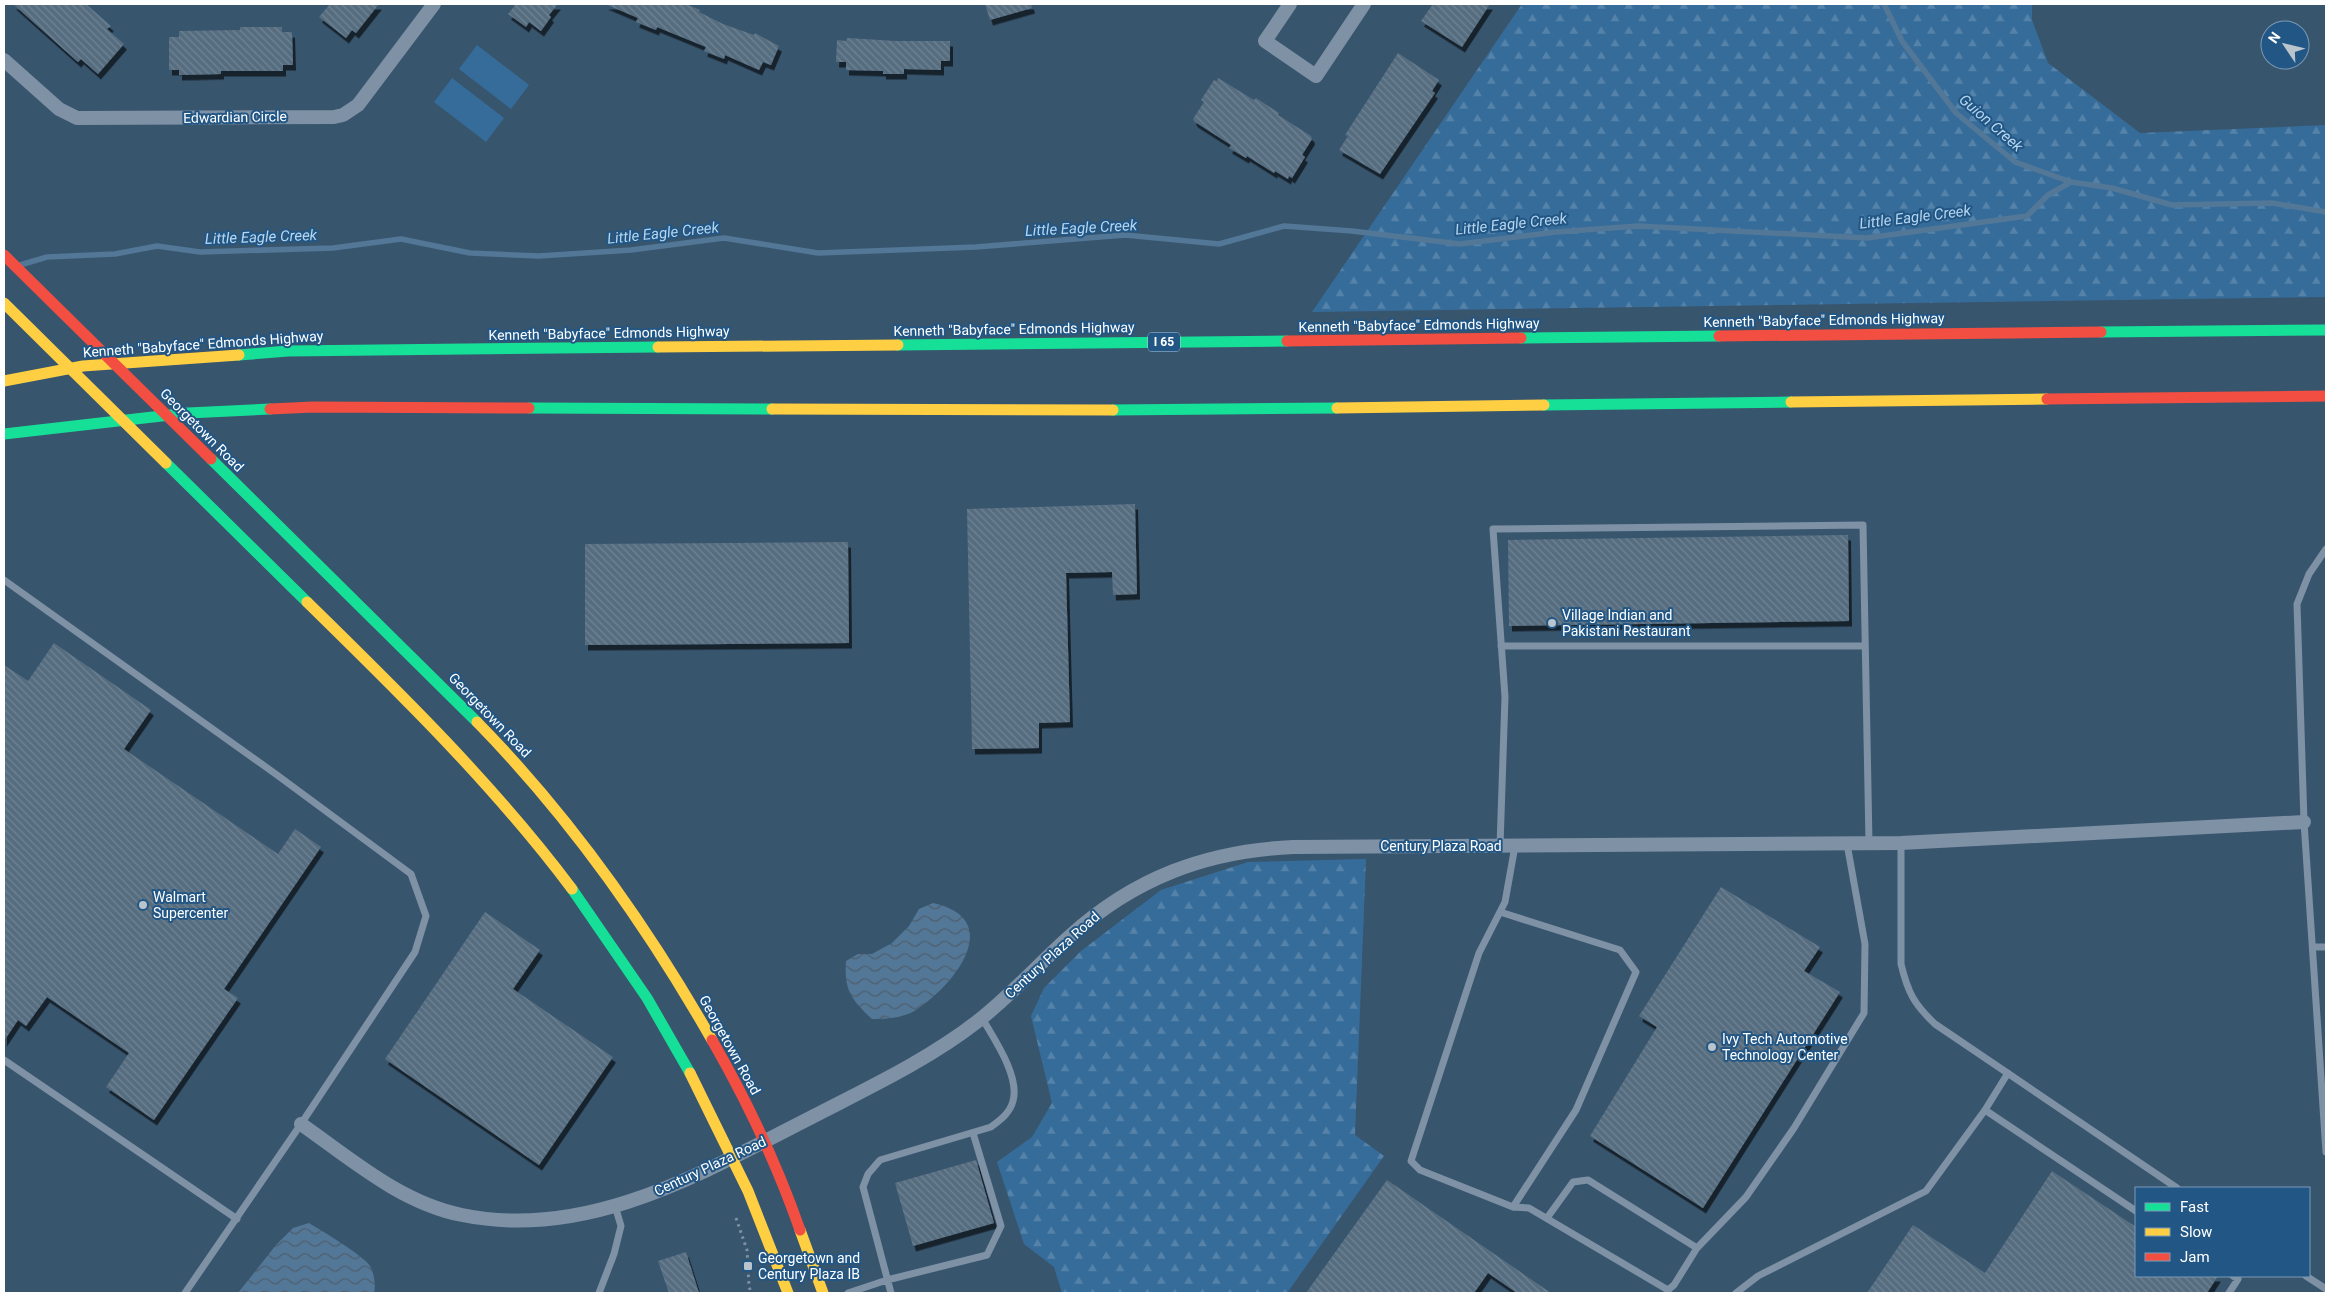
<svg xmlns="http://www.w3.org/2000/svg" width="2330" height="1297" font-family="Roboto,sans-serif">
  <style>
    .forest { fill: url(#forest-firs) }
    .pitch { fill: #366c9a }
    .water { fill: url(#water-waves) }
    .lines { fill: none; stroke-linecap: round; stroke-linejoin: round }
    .stream { stroke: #537797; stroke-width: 5.5 }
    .building { fill: url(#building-back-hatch); filter: url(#shadow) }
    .path { stroke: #7f91a4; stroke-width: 3; stroke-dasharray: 2.5 4; stroke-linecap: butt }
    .lane { stroke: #7f91a4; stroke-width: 7 }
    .street { stroke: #7f91a4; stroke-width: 14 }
    .fast { stroke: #16e098; stroke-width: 11 }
    .slow { stroke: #ffcf43; stroke-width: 11 }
    .jam { stroke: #f24e42; stroke-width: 11 }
    .slow-bridge { stroke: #ffcf43; stroke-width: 11 }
    .jam-bridge { stroke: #f24e42; stroke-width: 11 }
    .poi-dot { fill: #b9c4cc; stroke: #225684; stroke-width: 2 }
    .labels { text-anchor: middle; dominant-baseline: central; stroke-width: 4; stroke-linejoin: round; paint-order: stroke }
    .shield { fill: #225684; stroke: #bdccda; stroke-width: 1 }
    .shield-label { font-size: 12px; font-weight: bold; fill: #fff }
    .street-label { font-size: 14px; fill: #fff; stroke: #225684 }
    .poi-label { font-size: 14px; fill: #fff; stroke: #225684; text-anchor: start }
    .water-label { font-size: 15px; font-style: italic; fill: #b6d6f0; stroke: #225684 }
  </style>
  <defs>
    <pattern id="forest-firs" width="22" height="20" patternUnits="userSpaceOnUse" patternTransform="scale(1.25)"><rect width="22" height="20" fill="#366c9a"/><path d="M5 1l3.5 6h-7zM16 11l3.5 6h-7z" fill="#5482a9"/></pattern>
    <pattern id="water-waves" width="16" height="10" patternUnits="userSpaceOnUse" patternTransform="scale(1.25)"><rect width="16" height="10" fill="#537797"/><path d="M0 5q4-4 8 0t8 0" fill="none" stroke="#4f5f6e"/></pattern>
    <pattern id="building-back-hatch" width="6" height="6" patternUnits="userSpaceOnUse" patternTransform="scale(1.25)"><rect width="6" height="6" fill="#566d80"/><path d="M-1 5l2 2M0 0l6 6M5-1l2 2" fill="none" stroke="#6f8393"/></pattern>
    <filter id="shadow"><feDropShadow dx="3" dy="5.5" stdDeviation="0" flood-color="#0009"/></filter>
  </defs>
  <rect width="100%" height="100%" fill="#38556e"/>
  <path class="forest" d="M1522,4H2032V20L2048,63L2140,133L2326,125V297L1312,312Z
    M1366,859L1355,1135L1384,1156L1287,1293H1062L1054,1267L1024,1244L997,1162L1032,1137L1052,1103L1031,1016L1044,988L1081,951L1161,890L1248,862Z"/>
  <path class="pitch" d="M477,45L529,85L511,109L459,69Z
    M452,78L504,118L486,142L434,102Z"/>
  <path class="water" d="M933,903C1005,919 956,983 919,1008C905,1018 889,1019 872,1019C851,999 844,990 846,961L858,954H872L892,943L909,926L919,909Z
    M309,1223C322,1231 363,1255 370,1266C374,1273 376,1286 374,1293H238L276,1245L293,1228Z"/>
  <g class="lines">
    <path class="stream" d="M1884,4L1902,41L1956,113L2015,162L2071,182
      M20,265L47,257L115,254L157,246L200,252L333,248L401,239L470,253L539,256L631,250L724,238L818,253L976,247L1125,235L1219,244L1284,226L1352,231L1460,244L1556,232L1638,226L1867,238L2027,216L2048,195L2071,182L2112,188L2172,205L2272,203L2326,212"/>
  </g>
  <path class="building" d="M13,4H86L111,26L107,29L124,44L98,74L81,59L78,62Z
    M330,4H379L356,33L352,30L346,38L319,17Z
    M516,4H558L549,15L551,17L541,31L529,22L526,27L508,14Z
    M605,4H686L700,10L699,12L723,24L754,35L755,33L779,46L771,65L763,62L759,70L725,55L724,59L704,51L706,47L657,27L656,30L636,22L638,18Z
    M985,4H1031L1032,8L990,20Z
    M1433,4H1490L1462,47L1421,21Z
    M240,27H282V32H292L293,65H283V71H221V74L179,75V70H169V37H179V31L240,30Z
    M847,38L896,41H950V61H941V70L904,69V74H883V71L846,70V62H836L837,40L846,41Z
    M1398,53L1439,80L1432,91L1435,93L1380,174L1339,150L1348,136L1345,135Z
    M1218,78L1254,100L1256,98L1279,113L1278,115L1311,136L1312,139L1302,155L1305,157L1292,178L1289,176L1288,179L1275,171L1274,173L1247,156L1246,158L1229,148L1231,145L1195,122L1193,119L1204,102L1201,100L1214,80L1217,81Z
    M1135,504L1137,594L1113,595L1112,572L1066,573L1070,722L1039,723V748L972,749L967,509Z
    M1848,535L1849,621L1509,626L1508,540Z
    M848,542L849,643L585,645V544Z
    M54,643L151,710L124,749L278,854L295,829L321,847L224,989L238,998L154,1120L106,1087L129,1053L47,997L26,1026L18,1020L4,1041V665L28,681Z
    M1721,887L1820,947L1804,971L1840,992L1703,1208L1590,1136L1657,1027L1639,1016Z
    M485,912L540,950L513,989L613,1057L539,1165L385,1059Z
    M976,1160L994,1223L913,1246L895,1183Z
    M2052,1171L2136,1227V1276H2218L2207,1293H1867L1913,1225L1985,1273Z
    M1387,1180L1551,1293H1517L1488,1273L1474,1293H1306Z
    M686,1252L699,1293H669L658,1261Z"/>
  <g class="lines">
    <path class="path" d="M736,1218L747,1250L749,1286L751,1293"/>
    <path class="lane" d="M2326,549L2309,574L2297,604L2304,822L2326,1152
      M4,580L277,775L411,874L426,916L415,952L301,1124L185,1293
      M1501,646H1865
      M1901,843V964C1908,993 1914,1004 1935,1024L2177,1188
      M1500,846L1505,697L1493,529L1863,525L1869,843
      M1515,846L1505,902L1479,953L1411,1161L1420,1170L1513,1207L1529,1208L1668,1290L1674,1285L1697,1248L1746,1197L1794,1128L1864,1013L1865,944L1847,844
      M1500,912L1620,950L1636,972L1576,1110L1513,1207
      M2314,947H2326
      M4,1060L237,1219
      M2008,1073L1985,1110L2136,1211
      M1547,1218L1573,1182L1588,1180L1697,1248
      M2306,1276L2326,1289
      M599,1293L614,1254L621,1226L615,1206
      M848,1293L887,1280L987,1255L1001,1226L973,1133
      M891,1293L863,1187L868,1174L880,1160L991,1127C1000,1120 1010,1113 1013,1101C1020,1076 994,1039 982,1018
      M1736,1293L1758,1276L1926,1191L1985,1110
      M2229,1293L2238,1279L2233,1276"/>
    <path class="street" d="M1290,4L1265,41L1316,76L1364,4
      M4,60L59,109L77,118L334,117L343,115L358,105L434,4
      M301,1124C351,1159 401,1203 462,1215C588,1241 704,1172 812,1117C868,1088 928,1060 978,1021C1010,996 1038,965 1069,937C1134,878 1206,851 1293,847L1901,843L2304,822"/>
    <path class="fast" d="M2101,332L2326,330
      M1521,338L1719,336
      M898,345L1287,341
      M239,355L288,351L658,347
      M1544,405L1791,402
      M529,408L772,409
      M1113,410L1337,408
      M4,434L188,413L270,409
      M211,459L477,722
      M166,463L307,602
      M572,889L647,998L690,1073"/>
    <path class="slow" d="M658,347L898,345
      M4,381L83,366L239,355
      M1791,402L2047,399
      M1337,408L1544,405
      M772,409L1113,410
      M307,602C400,693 494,785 572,889
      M477,722C569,816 647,926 712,1040
      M690,1073L748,1191L788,1293
      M800,1230L823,1293"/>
    <path class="jam" d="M1719,336L2101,332
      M1287,341L1521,338
      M2047,399L2326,396
      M270,409L313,407L529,408
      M712,1040C747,1101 777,1164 800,1230"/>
    <path class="slow-bridge" d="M4,303L166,463"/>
    <path class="jam-bridge" d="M4,255L211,459"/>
  </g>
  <g class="poi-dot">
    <circle cx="1552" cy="623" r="5"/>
    <circle cx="143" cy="905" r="5"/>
    <circle cx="1712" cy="1047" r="5"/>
    <rect x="743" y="1261" width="10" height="10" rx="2.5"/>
  </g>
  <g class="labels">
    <rect class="shield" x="1148" y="332.5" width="32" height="19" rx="4"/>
    <g class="shield-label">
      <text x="1164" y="342">I 65</text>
    </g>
    <g class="street-label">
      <text transform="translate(235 117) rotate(-1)">Edwardian Circle</text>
      <text transform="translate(1824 320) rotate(-1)">Kenneth "Babyface" Edmonds Highway</text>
      <text transform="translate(1419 325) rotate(-1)">Kenneth "Babyface" Edmonds Highway</text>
      <text transform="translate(1014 329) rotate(-1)">Kenneth "Babyface" Edmonds Highway</text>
      <text transform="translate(609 333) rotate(-1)">Kenneth "Babyface" Edmonds Highway</text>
      <text transform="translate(203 344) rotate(-4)">Kenneth "Babyface" Edmonds Highway</text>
      <text transform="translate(202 430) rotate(45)">Georgetown Road</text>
      <text transform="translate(490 715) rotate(46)">Georgetown Road</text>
      <text x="1441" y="846">Century Plaza Road</text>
      <text transform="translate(1052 955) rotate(-42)">Century Plaza Road</text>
      <text transform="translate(730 1045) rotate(61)">Georgetown Road</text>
      <text transform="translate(710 1166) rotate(-25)">Century Plaza Road</text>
    </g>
    <g class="poi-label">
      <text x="1562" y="615">Village Indian and<tspan x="1562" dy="16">Pakistani Restaurant</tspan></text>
      <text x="153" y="897">Walmart<tspan x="153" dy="16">Supercenter</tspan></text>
      <text x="1722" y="1039">Ivy Tech Automotive<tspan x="1722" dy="16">Technology Center</tspan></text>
      <text x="758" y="1258">Georgetown and<tspan x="758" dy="16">Century Plaza IB</tspan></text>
    </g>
    <g class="water-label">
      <text transform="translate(1991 123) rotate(41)">Guion Creek</text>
      <text transform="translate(1915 217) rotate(-7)">Little Eagle Creek</text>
      <text transform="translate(1511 224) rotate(-6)">Little Eagle Creek</text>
      <text transform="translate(1081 228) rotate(-3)">Little Eagle Creek</text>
      <text transform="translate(663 233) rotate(-6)">Little Eagle Creek</text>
      <text transform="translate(261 237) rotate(-2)">Little Eagle Creek</text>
    </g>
  </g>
  <rect width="2330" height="1297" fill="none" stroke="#ffffff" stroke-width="10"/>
  <rect x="2135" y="1187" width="175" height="90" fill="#225684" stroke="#7a9ab5"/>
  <rect x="2145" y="1203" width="25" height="8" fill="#16e098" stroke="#7a9ab5"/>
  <text x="2180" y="1212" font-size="15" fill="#ffffff">Fast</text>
  <rect x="2145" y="1228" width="25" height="8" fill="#ffcf43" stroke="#7a9ab5"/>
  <text x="2180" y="1237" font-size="15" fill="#ffffff">Slow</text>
  <rect x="2145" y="1253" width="25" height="8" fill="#f24e42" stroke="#7a9ab5"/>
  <text x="2180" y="1262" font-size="15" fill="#ffffff">Jam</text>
  <g transform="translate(2285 45) rotate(305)"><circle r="24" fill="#225684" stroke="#7a9ab5"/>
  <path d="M0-4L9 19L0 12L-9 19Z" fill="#b9c4cc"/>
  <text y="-8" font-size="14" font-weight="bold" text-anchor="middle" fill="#ffffff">N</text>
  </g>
</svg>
